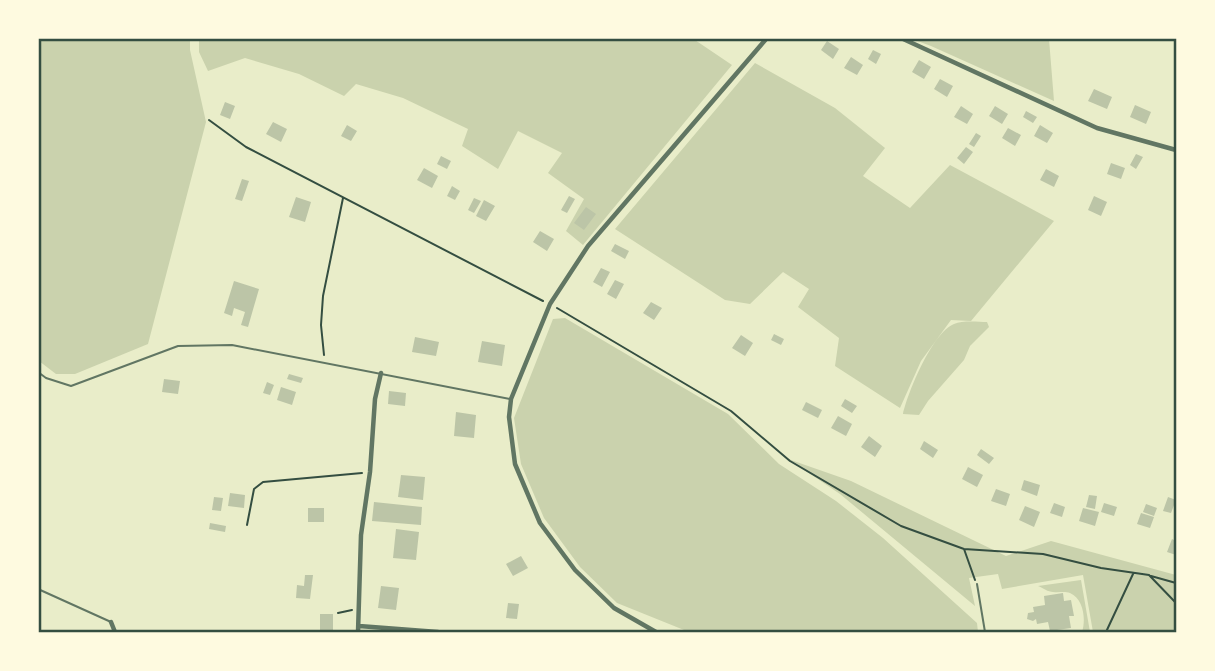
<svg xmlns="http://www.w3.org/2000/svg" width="1215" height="671" font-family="'Sofia Sans Condensed',sans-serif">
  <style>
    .green { fill: #cad2ad }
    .building { fill: #bcc5a7 }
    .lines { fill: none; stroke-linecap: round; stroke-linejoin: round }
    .path { stroke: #344e41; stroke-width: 2 }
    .service { stroke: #617663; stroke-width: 2 }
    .minor { stroke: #617663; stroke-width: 4.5 }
    .neatline { fill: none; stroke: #344e41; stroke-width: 2.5 }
  </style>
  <rect width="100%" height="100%" fill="#e9edc9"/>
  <path class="green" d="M199,38H692L732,65L583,245L566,231L584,199L548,173L562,153L518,131L498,169L462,146L468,129L403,98L356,84L344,96L299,74L245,58L208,71L199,52Z
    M38,39H190V50L206,122L148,344L75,374H56L39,361Z
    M912,39H1049L1054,101L931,46Z
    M755,63L835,108L885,148L863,176L910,208L950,165L1054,221L971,321L951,320L921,361L900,408L835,366L839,338L798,307L809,289L783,272L750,304L725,300L615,229Z
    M565,318L728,414L779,464L836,501L883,538L977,623L978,632H689L617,603L580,567L544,518L521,464L514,418L553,319Z
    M987,322L989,327L970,346L964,360L928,401L919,415L903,414C908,392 932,333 954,324C963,320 978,322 987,322Z
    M788,459L851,481L1006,556L1051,541L1176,575V632H1093L1083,575L1002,589L998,574L969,578L975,606L840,494Z
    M1081,580L1090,632H1082C1086,620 1084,599 1070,593C1064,591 1059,593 1053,592C1048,592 1043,588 1038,586Z"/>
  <path class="building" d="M827,41L839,49L833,59L821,50Z
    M873,50L881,54L876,64L868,59Z
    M851,57L863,65L857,75L844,68Z
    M919,60L931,67L924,79L912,72Z
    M940,79L953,86L947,97L934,89Z
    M1094,89L1112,97L1107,109L1088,101Z
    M225,102L235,106L230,119L220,115Z
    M1135,105L1151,112L1146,124L1130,117Z
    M961,106L973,114L967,124L954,117Z
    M995,106L1008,114L1002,124L989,116Z
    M1026,111L1037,117L1033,123L1023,117Z
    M273,122L287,129L281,142L266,134Z
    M347,125L357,131L351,141L341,136Z
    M1040,125L1053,133L1047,143L1034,136Z
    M1008,128L1021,135L1015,146L1002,138Z
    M976,133L981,136L974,147L969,144Z
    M966,147L973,152L964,164L957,158Z
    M1136,154L1143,157L1136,169L1130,165Z
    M441,156L451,161L447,169L437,164Z
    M1111,163L1125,168L1121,179L1107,174Z
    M424,168L438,176L432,188L417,180Z
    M1046,169L1059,176L1054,187L1040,180Z
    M242,179L249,181L242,201L235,199Z
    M452,186L460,191L455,200L447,196Z
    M569,196L575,199L567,213L561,210Z
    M1094,196L1107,202L1101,216L1088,210Z
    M296,197L311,202L305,222L289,217Z
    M474,198L481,201L474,213L468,210Z
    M484,200L495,206L486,221L476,216Z
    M586,207L596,214L584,230L574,223Z
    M540,231L554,239L547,251L533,242Z
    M615,244L629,251L625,259L611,251Z
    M601,268L610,272L602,287L593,282Z
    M615,280L624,284L616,299L607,294Z
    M234,281L259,289L248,327L241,325L245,312L234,308L232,316L224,313Z
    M651,302L662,308L654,320L643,313Z
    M774,334L784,339L781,345L771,340Z
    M741,335L753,343L745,356L732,348Z
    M415,337L439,342L436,356L412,352Z
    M482,341L505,345L502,366L478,362Z
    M289,374L303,378L301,383L287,379Z
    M164,379L180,381L178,394L162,392Z
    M267,382L274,385L270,395L263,393Z
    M281,387L296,392L292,405L277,400Z
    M389,391L406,393L405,406L388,404Z
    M845,399L857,406L852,413L841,406Z
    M806,402L822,410L818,418L802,410Z
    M456,412L476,415L474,438L454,436Z
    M838,416L852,424L846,436L831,428Z
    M869,436L882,446L875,457L861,447Z
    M924,441L938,450L933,458L920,449Z
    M981,449L994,458L989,464L977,455Z
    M968,467L983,475L977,487L962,479Z
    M401,475L425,477L423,500L398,497Z
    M1024,480L1040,485L1037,496L1021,490Z
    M996,489L1010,494L1006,506L991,501Z
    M230,493L245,495L244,508L228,506Z
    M1089,495L1097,496L1095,509L1086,507Z
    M214,497L223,498L221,511L212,510Z
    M1168,497L1176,500L1171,513L1163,511Z
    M374,502L422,507L421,525L372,521Z
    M1054,503L1065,507L1062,517L1050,513Z
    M1104,503L1117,507L1114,516L1101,512Z
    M1146,504L1157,508L1154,516L1143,512Z
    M1025,506L1040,512L1034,527L1019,520Z
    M308,508H324V522H308Z
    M1083,508L1099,512L1095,526L1079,521Z
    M1141,513L1154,517L1150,528L1137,524Z
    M210,523L226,526L225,532L209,529Z
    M396,529L419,532L416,560L393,558Z
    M1172,539L1176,541V555L1167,552Z
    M521,556L528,568L513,576L506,564Z
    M305,575H313L310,599L296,598L297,585L304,586Z
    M381,586L399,588L396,610L378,608Z
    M1063,593L1064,601L1071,600L1074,616H1069L1071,628L1050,631L1048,622L1037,624L1036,619L1033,621L1027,619L1028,613L1034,612L1033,607L1045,605L1044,596Z
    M508,603L519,604L517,619L506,618Z
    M320,614H333V631H320Z"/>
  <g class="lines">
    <path class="path" d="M209,120L246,147L543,301
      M557,308L731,411L790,461L901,526L964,549L1043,554L1101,568L1149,575L1176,603
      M324,355L321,325L323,296L343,198
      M247,525L254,489L263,482L362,473
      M964,549L975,580
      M1151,576L1176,583
      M338,613L352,610
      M1106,632L1133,574"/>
    <path class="service" d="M38,372L46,378L71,386L178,346L232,345L510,399
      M977,584L985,632
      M38,589L111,622"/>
    <path class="minor" d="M901,38L1097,128L1176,150
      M111,622L115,632
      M359,626L438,632
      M358,632L361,535L370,472L375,399L381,373
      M656,632L614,608L575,570L540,523L515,464L509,417L511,399L550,304L588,246L767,38"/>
  </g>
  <rect width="1215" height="671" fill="none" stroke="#fefae0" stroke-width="80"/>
  <rect x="40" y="40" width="1135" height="591" class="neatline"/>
</svg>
